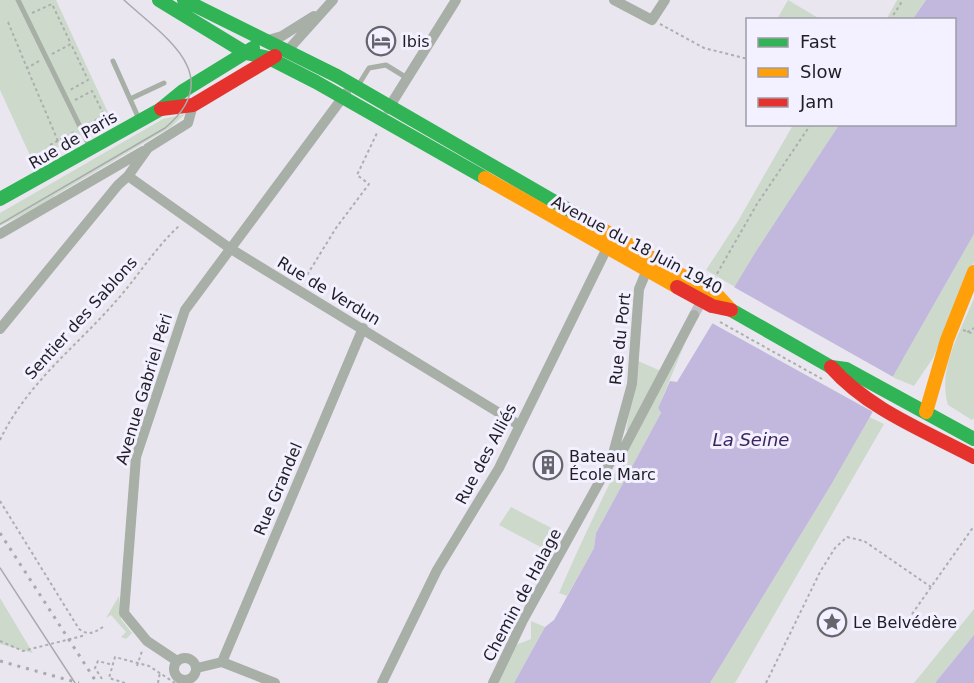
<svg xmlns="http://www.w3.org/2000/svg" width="974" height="683" font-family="'DejaVu Sans',sans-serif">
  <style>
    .green { fill: #cddacb }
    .water { fill: #c2b7dd }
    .pier { fill: #e9e6f0 }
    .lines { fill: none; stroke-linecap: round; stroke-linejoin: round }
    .street-tunnel { stroke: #c1bec7; stroke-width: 10; stroke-dasharray: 10 5; stroke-linecap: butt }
    .path { stroke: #adafae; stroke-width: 2; stroke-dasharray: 3 3; stroke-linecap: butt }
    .lane { stroke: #a8afa6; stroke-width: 5 }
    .street { stroke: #a8afa6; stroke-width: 10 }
    .fast { stroke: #30b455; stroke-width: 14 }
    .slow { stroke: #ff9f0a; stroke-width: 14 }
    .jam { stroke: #e5322d; stroke-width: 14 }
    .tram { stroke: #a8aaab; stroke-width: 1.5 }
    .rail { stroke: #a8aaab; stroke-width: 3; stroke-dasharray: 3 6; stroke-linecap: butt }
    .slow-bridge { stroke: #ff9f0a; stroke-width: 14 }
    .jam-bridge { stroke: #e5322d; stroke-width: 14 }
    .labels { text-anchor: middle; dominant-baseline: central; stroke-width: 6; stroke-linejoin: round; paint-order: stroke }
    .poi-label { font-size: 16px; fill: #201e25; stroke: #f3f0ff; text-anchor: start }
    .street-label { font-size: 16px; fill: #201e25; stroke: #f3f0ff }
    .water-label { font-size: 18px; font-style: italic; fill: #3c2662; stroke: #f3f0ff }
  </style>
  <rect width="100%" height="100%" fill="#e9e6f0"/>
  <path class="green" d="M0,0H56L110,117L33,162L0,90Z
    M788,0L820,19H777Z
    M897,0H926L913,19L886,20Z
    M185,114L171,127L54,196L51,201L0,226V213L163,119Z
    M793,125H839L735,287L706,270L738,221Z
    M974,234V262L933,358L914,386L892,377Z
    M974,298V418L972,420L948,405C937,369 961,331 974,298Z
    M688,336L658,408L661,413L596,533L594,548L567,596L559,593C597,505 641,419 688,336Z
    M638,361L661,371L631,430L626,431Z
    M869,417L884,424L735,683H710L831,485Z
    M511,507L559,532L548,551L499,525Z
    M119,596L121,619L132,633L126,639L121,637L126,632L111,615L106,618Z
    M0,598L33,653L0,644Z
    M974,609V635L935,683H914Z
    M531,621L545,627L514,683H495L513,646L531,639Z"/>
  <path class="water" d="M926,0H974V234L831,485L710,683H514L545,627L554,620L594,548L596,533L661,413L658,408L670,381L677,382L755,253L839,125L954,124V20L913,19Z
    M974,635V683H935Z"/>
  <path class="pier" d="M732,286L895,378L875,413L710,322Z"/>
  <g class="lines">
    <path class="street-tunnel" d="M694,315L714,279"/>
    <path class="path" d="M32,13L52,4L71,44
      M890,20L903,0
      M8,22L27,68
      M660,24L704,48L748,59
      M52,54L71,44L88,80L70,90
      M39,61L27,68L58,141
      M75,100L92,91L104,115L87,126
      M50,145L74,132
      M714,279L757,204L811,124
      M304,280L336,228L369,184L357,175L377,133
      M720,322L822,379
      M963,330L974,334
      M967,332L974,328
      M0,440C27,383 77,346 117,300C139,275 155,248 179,226
      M0,501L79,629C89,636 93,633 103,627
      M905,624L974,526
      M0,641L23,651L86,635
      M137,666L142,651
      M102,679L95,668L98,661L113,665
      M125,683L109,678L115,657L149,666L175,683
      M158,683L160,672
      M766,683L820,572L835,548L847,537L864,541L931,587"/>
    <path class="lane" d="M18,0L90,147
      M113,61L139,119
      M359,84L369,68L386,65L407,78
      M130,99L164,83"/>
    <path class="street" d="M614,0L652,20L665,0
      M265,41L282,36L314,16
      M288,50L333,0
      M388,109L456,0
      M128,176L231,249L519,425
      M0,234L143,151
      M0,329L118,185L128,176L148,148L188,123L193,105
      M614,459L624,448L694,315
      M174 669a11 11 0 1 1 22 0a11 11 0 1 1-22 0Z
      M177,661L147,641L124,613L136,457L185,310L346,93
      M222,662L363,328
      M197,668L222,662L275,683
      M382,683L437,570L499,468L609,244
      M493,683L523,620L611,461L632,384L639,289L649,265"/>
    <path class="fast" d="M159,0L246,53L269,58L316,82L485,178
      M184,0L337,76L581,217
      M0,199L161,109L183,91L253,48
      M731,310L831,367L846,369L974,439"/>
    <path class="slow" d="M485,178L677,287
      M581,217L683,276
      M926,412L947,340L974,272"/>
    <path class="jam" d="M161,109L193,105L275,56
      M831,367C868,409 925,431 974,457"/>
    <path class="tram" d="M0,224L165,128C228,75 163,36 124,0
      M0,568L75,683"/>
    <path class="rail" d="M0,533L97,683
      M0,661L79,683"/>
    <path class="slow-bridge" d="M683,276L718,296L731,310"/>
    <path class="jam-bridge" d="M677,287L712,306L731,310"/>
  </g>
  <defs>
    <g id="hotel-ring" transform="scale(1.5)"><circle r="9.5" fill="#f3f0ff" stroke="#66646c" stroke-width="1.5"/><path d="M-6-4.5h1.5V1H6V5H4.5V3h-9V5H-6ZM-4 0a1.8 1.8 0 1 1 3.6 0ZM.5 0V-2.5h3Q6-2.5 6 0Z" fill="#66646c"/></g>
    <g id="building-ring" transform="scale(1.5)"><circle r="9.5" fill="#f3f0ff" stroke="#66646c" stroke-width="1.5"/><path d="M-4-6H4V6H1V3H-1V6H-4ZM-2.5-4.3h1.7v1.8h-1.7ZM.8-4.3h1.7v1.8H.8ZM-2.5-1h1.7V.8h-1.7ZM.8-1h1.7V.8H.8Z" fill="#66646c"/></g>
    <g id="sight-ring" transform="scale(1.5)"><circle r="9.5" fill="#f3f0ff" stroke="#66646c" stroke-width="1.5"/><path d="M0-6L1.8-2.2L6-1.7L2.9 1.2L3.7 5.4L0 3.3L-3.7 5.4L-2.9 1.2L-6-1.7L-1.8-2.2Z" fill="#66646c"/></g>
  </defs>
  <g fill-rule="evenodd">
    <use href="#hotel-ring" x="381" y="41"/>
    <use href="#building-ring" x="548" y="465"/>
    <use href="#sight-ring" x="832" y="622"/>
  </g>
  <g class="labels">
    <g class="poi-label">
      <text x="402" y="41">Ibis</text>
      <text x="569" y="456">Bateau<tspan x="569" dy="18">École Marc</tspan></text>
      <text x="853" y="622">Le Belvédère</text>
    </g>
    <g class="street-label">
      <text transform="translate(73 140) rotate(-30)">Rue de Paris</text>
      <text transform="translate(637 245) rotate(28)">Avenue du 18 Juin 1940</text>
      <text transform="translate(329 291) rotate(31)">Rue de Verdun</text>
      <text transform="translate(81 318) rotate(-48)">Sentier des Sablons</text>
      <text transform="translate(620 339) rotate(-84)">Rue du Port</text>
      <text transform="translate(144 389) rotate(-73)">Avenue Gabriel Péri</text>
      <text transform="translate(486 454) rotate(-62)">Rue des Alliés</text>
      <text transform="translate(278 489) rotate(-67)">Rue Grandel</text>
      <text transform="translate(522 595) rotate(-62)">Chemin de Halage</text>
    </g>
    <g class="water-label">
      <text x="751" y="439">La Seine</text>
    </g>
  </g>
  <rect x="746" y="18" width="210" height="108" fill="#f3f0ff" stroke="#9f9ca8" stroke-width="1.5"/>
  <rect x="758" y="38" width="30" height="9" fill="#30b455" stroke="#9f9ca8" stroke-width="1.5"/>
  <text x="800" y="48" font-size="18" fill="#201e25">Fast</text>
  <rect x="758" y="68" width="30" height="9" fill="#ff9f0a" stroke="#9f9ca8" stroke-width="1.5"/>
  <text x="800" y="78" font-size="18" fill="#201e25">Slow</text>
  <rect x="758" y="98" width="30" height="9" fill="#e5322d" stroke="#9f9ca8" stroke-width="1.5"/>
  <text x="800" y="108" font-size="18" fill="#201e25">Jam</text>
</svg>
